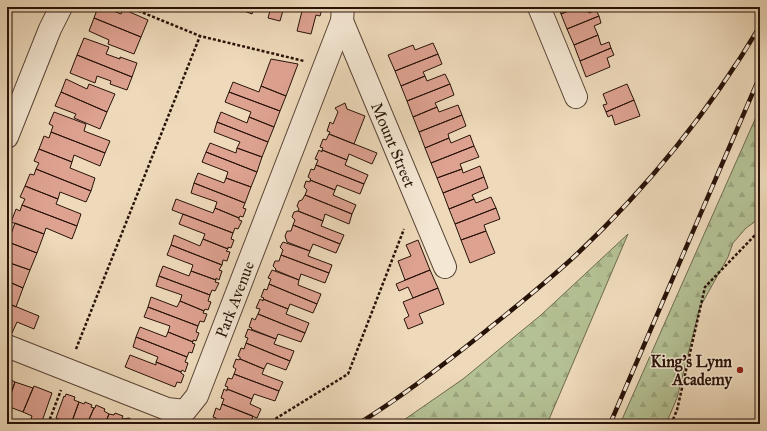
<svg xmlns="http://www.w3.org/2000/svg" width="767" height="431" font-family="'IM FELL Great Primer',serif">
  <style>
    .forest { fill: url(#forest-firs); stroke: #6e6a4e }
    .building { fill: #dea291; stroke: #271208 }
    .lines { fill: none; stroke-linecap: round; stroke-linejoin: round }
    .street-casing { stroke: #594435; stroke-width: 24 }
    .path { stroke: #271208; stroke-width: 2.5; stroke-dasharray: 3 2; stroke-linecap: butt }
    .street { stroke: #f4e7d3; stroke-width: 22 }
    .rail-casing { stroke: #271208; stroke-width: 4.5 }
    .rail { stroke: #f4e7d3; stroke-width: 3; stroke-dasharray: 9; stroke-linecap: butt }
    .poi-dot { fill: #8f2418; stroke: #f4e7d3; stroke-width: 1.5 }
    .labels { text-anchor: middle; dominant-baseline: central; stroke-width: 3; stroke-linejoin: round; paint-order: stroke }
    .street-label { font-size: 16px; fill: #271208; stroke: #f4e7d3 }
    .poi-label { font-size: 16px; font-weight: bold; fill: #271208; stroke: #f4e7d3; text-anchor: end }
  </style>
  <defs>
    <pattern id="forest-firs" width="22" height="20" patternUnits="userSpaceOnUse"><rect width="22" height="20" fill="#b4c194"/><path d="M5 1l3.5 6h-7zM16 11l3.5 6h-7z" fill="#9ba57e"/></pattern>
  </defs>
  <rect width="100%" height="100%" fill="#eedabb"/>
  <filter id="stains"><feTurbulence type="fractalNoise" baseFrequency=".005" numOctaves="4"/><feColorMatrix values="0 0 0 0 .2 0 0 0 0 .09 0 0 0 0 .02 0 0 0 .5 -.17"/></filter>
  <radialGradient id="worn" r=".72"><stop offset=".6" stop-color="#630" stop-opacity="0"/><stop offset="1" stop-color="#630" stop-opacity=".3"/></radialGradient>
  <path class="forest" d="M760,108V218L746,228L733,243L728,257L700,307L677,398L666,424H620Z
    M628,234L547,424H398L463,379L541,315Z"/>
  <path class="building" d="M98,7H104L121,14L123,9L148,20L141,37L94,18Z
    M240,7H255L252,14L239,9Z
    M271,7H284L280,21L268,18Z
    M303,7H318V8L322,9L320,16L316,15L311,34L297,31Z
    M379,7H389L380,11Z
    M559,7H578L561,14Z
    M578,7H586L589,13L596,10L599,16L567,29L561,14Z
    M599,16L601,23L594,26L598,35L574,45L567,29Z
    M94,18L141,37L134,54L108,44L109,40L89,31Z
    M598,35L601,45L609,42L611,48L580,61L574,45Z
    M84,38L109,47L106,54L120,59V57L137,63L132,77L77,55Z
    M433,43L438,54L395,71L388,55L413,45L415,50Z
    M611,48L614,55L607,58L610,67L586,77L580,61Z
    M438,54L442,64L423,72L425,76L401,86L395,71Z
    M77,55L132,77L127,90L110,84L111,81L97,76L95,83L70,73Z
    M271,59L298,64L286,96L261,86Z
    M445,74L450,84L407,101L401,86L425,76L427,81Z
    M66,79L87,89L89,84L115,94L107,112L61,92Z
    M233,82L259,92L261,86L286,96L280,111L229,92Z
    M450,84L454,95L435,103L437,107L413,117L407,101Z
    M627,84L634,100L606,112L603,105L607,104L603,94Z
    M61,92L107,112L100,129L74,118L76,114L55,106Z
    M229,92L280,111L274,127L249,117L251,112L225,102Z
    M634,100L640,116L615,125L612,115L608,117L606,112Z
    M345,103L347,109L365,116L354,144L329,134L330,132L327,131L330,122L333,124L338,112L335,108Z
    M458,105L462,115L419,132L413,117L437,107L439,112Z
    M54,112L86,124L84,131L110,141L105,153L51,132L53,126L49,124Z
    M221,112L247,123L249,117L274,127L268,142L217,122Z
    M462,115L466,126L448,134L449,138L425,148L419,132Z
    M217,122L268,142L262,157L237,148L240,142L214,132Z
    M51,132L105,153L100,166L74,155L72,162L39,149L44,136L49,138Z
    M329,134L377,153L372,164L349,154L347,160L322,150L323,148L320,147L323,139L326,140Z
    M470,135L474,146L431,163L425,148L449,138L451,143Z
    M210,143L236,153L237,148L262,157L257,172L206,152Z
    M474,146L479,157L460,164L462,169L437,178L431,163Z
    M39,149L72,162L70,168L95,178L91,191L36,169L39,163L34,161Z
    M319,150L322,152V150L347,160L345,165L368,175L364,184L316,165L318,160L315,159Z
    M206,152L257,172L251,187L226,178L228,172L202,162Z
    M316,165L364,184L360,194L337,185L335,190L310,180L311,179L308,177L311,169L314,170Z
    M480,166L484,177L443,193L437,178L462,169L463,173Z
    M36,169L91,191L86,202L60,192L58,199L25,186L30,174L34,175Z
    M198,173L224,183L226,178L251,187L245,203L194,183Z
    M484,177L488,188L472,195L474,199L449,209L443,193Z
    M310,180L335,190L333,195L356,205L352,214L305,195L307,190L304,187L306,181L310,182Z
    M194,183L245,203L243,208L246,209L243,217L240,216L239,218L215,208L217,202L191,193Z
    M25,186L58,199L56,204L81,214L77,226L22,205L25,199L20,197Z
    M305,195L352,214L349,224L325,214L323,221L298,211L299,209L297,206L299,201L302,200Z
    M491,197L496,208L455,224L449,209L474,199L476,203Z
    M176,199L213,213L215,208L239,218V220L242,221L238,229L235,228L233,233L172,210Z
    M22,205L77,226L72,239L46,228L44,234L11,222L16,209L20,211Z
    M496,208L500,219L484,225L486,231L461,240L455,224Z
    M298,211L323,221L321,226L344,235L340,244L293,225L295,220L292,217L294,212Z
    M183,214L233,233L231,239L234,240L231,248L228,247V249L203,239L205,234L179,224Z
    M15,223L44,234L37,253L8,242Z
    M293,225L340,244L336,253L313,244L310,251L287,242L285,236L287,231H291Z
    M486,231L495,253L470,263L461,240Z
    M174,235L200,246L203,239L228,249L226,251L230,252L227,261L223,260L222,265L171,245Z
    M418,240L430,270L405,280L398,261L411,256L406,245Z
    M8,242L37,253L30,270L7,262Z
    M283,242L310,251L308,256L332,265L329,273L281,255L283,250L280,247Z
    M171,245L222,265L219,270L222,271L219,280L216,278V280L191,271L193,265L167,255Z
    M281,255L329,273L325,283L301,274L299,280L275,270L276,269L273,266L275,261H279Z
    M7,262L30,270L23,288L7,281Z
    M163,266L189,276L191,271L216,280L215,282L219,283L215,291L212,290L210,295L159,276Z
    M272,270L299,280L298,285L321,294L317,304L269,284L271,279L268,278Z
    M430,270L438,288L413,298L408,287L399,291L396,284Z
    M159,276L210,295L208,301L211,302L208,310L205,309L204,311L180,301L182,295L156,286Z
    M7,281L23,288L16,307L7,303Z
    M269,284L317,304L313,313L290,304L288,309L263,299L264,298L261,297L264,289L267,290Z
    M438,288L444,304L419,314L423,323L408,329L404,319L409,316L403,302Z
    M151,297L177,307L180,301L204,311L203,313L207,314L204,322L200,321L198,326L148,307Z
    M260,299L263,301V299L288,309L286,314L309,323L305,333L258,314L260,309L256,308Z
    M7,303L39,316L34,329L17,322L12,333L7,331Z
    M148,307L198,326L196,332L199,333L196,341L193,340V342L168,332L170,326L144,317Z
    M258,314L305,333L301,342L278,334L276,339L251,329L252,328L249,327L252,318L255,320Z
    M140,327L166,337L168,332L193,342L192,343L195,344L192,353L189,352L187,357L136,337Z
    M248,329L276,339L274,344L294,351L290,361L246,343L248,338L245,337Z
    M136,337L187,357L185,362L188,363L185,372L182,370L181,372L156,362L158,357L133,347Z
    M246,343L290,361L286,370L267,363L264,369L240,359V357L238,356L241,348L244,349Z
    M130,355L156,365V362L181,372V373L184,375L181,383L177,382L175,387L125,367Z
    M236,359L239,360L240,359L264,369L262,374L283,382L279,391L234,374L236,369L233,367Z
    M234,374L279,391L275,401L254,394L252,399L227,389L228,387L225,386L228,378L232,379Z
    M7,378L15,382L7,404Z
    M15,382L33,388L23,412L7,406Z
    M34,386L52,393L41,424H29L32,416L23,412Z
    M224,389L227,391V389L252,399L250,404L261,409L257,418L222,404L224,399L221,398Z
    M66,394L75,397L74,400L79,402L71,424H61L63,421L56,418L64,396L65,397Z
    M79,402L84,404L85,402L92,405L91,407L94,408L87,424H71Z
    M222,404L253,416L250,424H228L216,419V418L213,417L216,408L220,410Z
    M96,405L105,409L104,411L109,414L105,424H87L94,408H95Z
    M115,413L123,416L122,418L124,419L122,424H105L109,414L114,415Z
    M129,418L132,420L133,422L137,424H122L124,419Z"/>
  <g class="lines">
    <g class="street-casing">
      <g id="street">
        <path d="M539,7L576,97"/>
        <path id="s1" d="M342,21L445,267"/>
        <path d="M7,137L50,29L61,7"/>
        <path id="s2" d="M7,346L167,409L185,411L197,396L342,21L343,7"/>
      </g>
    </g>
    <path class="path" d="M129,7L200,36L304,61
      M76,349L200,36
      M48,424L61,390
      M267,424L348,374L404,229
      M671,424L677,410L705,287L760,230"/>
    <use href="#street" class="street"/>
    <g class="rail-casing">
      <path id="rail" d="M358,424C403,396 446,363 487,330C518,305 548,281 577,254C648,187 710,110 760,26
        M610,424L760,76"/>
    </g>
    <use href="#rail" class="rail"/>
  </g>
  <circle class="poi-dot" cx="740" cy="370" r="4"/>
  <g class="labels">
    <g class="street-label">
      <text stroke="none"><textPath href="#s1" startOffset="134">Mount Street</textPath></text>
      <text stroke="none"><textPath href="#s2" startOffset="313">Park Avenue</textPath></text>
    </g>
    <g class="poi-label">
      <text x="732" y="361">King's Lynn<tspan x="732" dy="18">Academy</tspan></text>
    </g>
  </g>
  <rect width="767" height="431" fill="none" stroke="#eedabb" stroke-width="24"/>
  <rect x="8" y="8" width="751" height="415" fill="none" stroke="#271208" stroke-width="2"/>
  <rect x="12" y="12" width="743" height="407" fill="none" stroke="#271208"/>
  <rect width="100%" height="100%" filter="url(#stains)"/>
  <rect width="100%" height="100%" fill="url(#worn)"/>
</svg>
